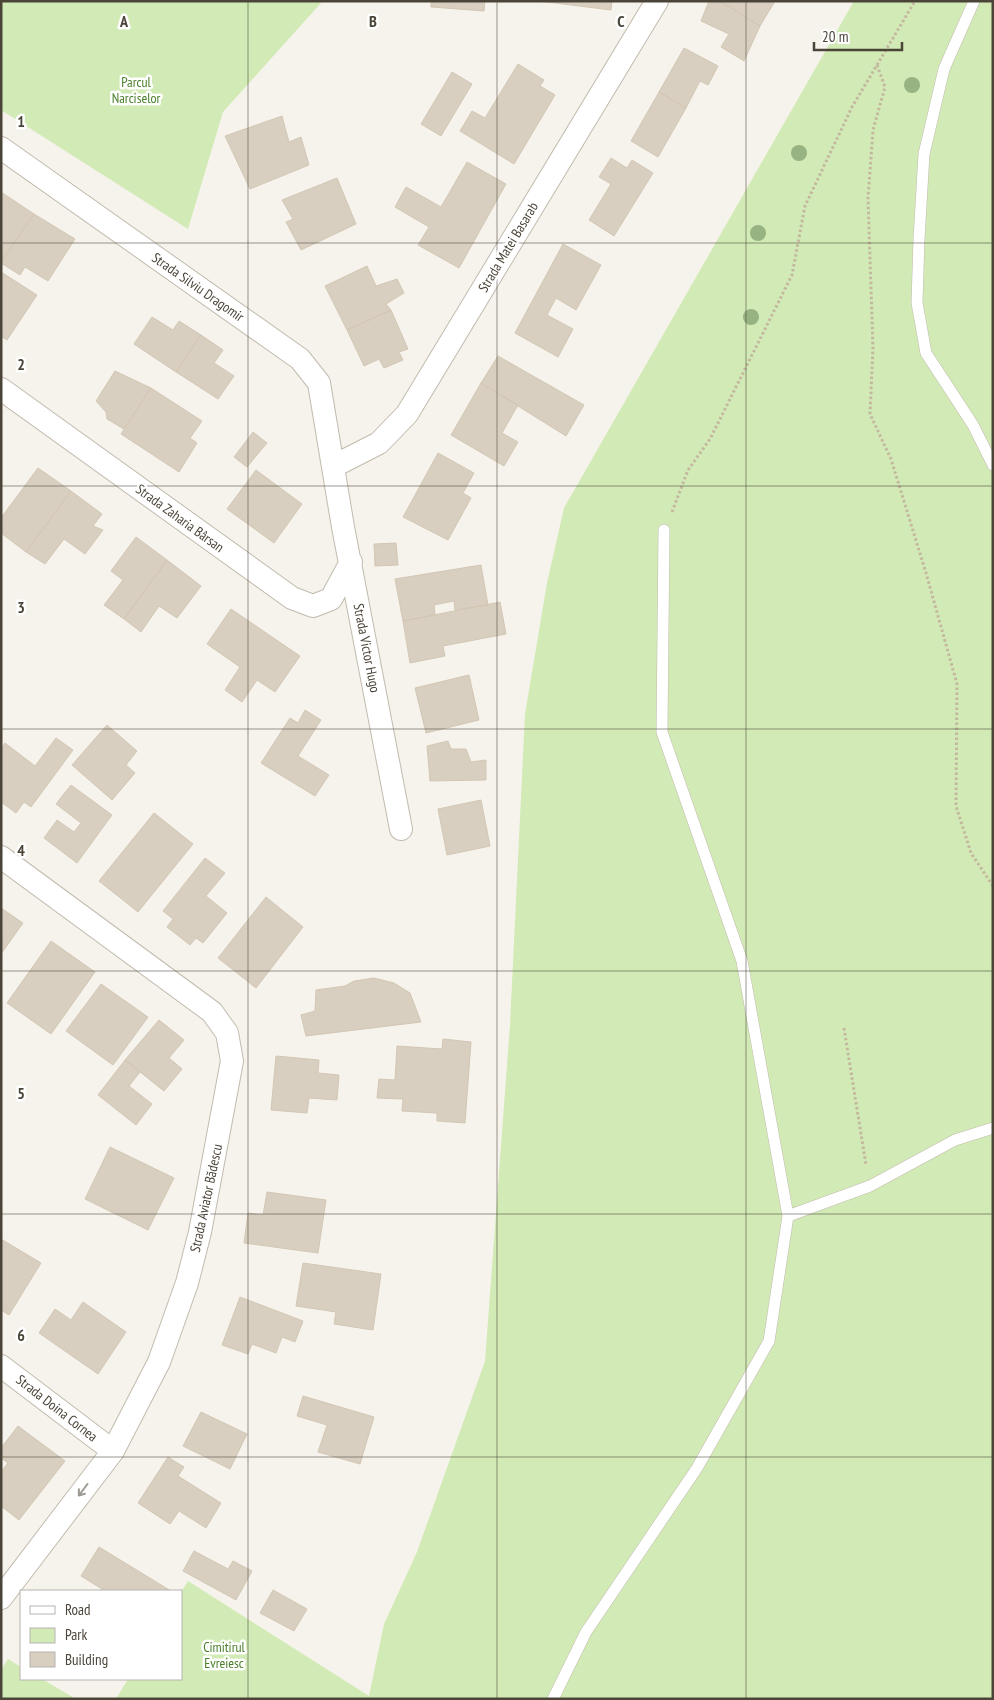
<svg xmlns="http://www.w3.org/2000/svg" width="994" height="1700" font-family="'PT Sans Narrow',sans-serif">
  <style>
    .green { fill: #d2eab5 }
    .building { fill: #d8cfc1; stroke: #d3c7b4 }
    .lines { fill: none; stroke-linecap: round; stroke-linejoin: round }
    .service-casing { stroke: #c2bbae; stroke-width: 12 }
    .minor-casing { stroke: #c2bbae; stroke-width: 24 }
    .path { stroke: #c4b79f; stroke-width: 3; stroke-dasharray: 2.5 2.5; stroke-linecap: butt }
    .service { stroke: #fff; stroke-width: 11 }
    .minor { stroke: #fff; stroke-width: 22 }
    .tree { fill: #97b381 }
    .oneway { stroke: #9c9892 }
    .grid { fill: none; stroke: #4b4439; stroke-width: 1; stroke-opacity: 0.55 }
    .labels { text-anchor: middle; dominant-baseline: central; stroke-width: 5; stroke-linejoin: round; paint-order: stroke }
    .park-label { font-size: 14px; fill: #4a7f2a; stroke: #fff }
    .street-label { font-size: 14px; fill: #4b4439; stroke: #fff }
    .grid-label { font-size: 16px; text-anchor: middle; font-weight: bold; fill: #4b4439; stroke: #fff; stroke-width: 5; stroke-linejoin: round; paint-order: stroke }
  </style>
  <rect width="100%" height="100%" fill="#f6f3ec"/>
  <path class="green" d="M1,1H321V3L223,112L188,229L1,110Z
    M854,1H993V1699H116L128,1679H181V1592L188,1581L369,1696L384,1624L417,1552L485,1361L510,1025L525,714L547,583L564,508Z
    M8,1659L21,1667V1679H42L76,1699H1V1670Z"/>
  <path class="building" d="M431,1H485L484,11L431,7Z
    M539,1H612L611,10Z
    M709,1H720L760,26L744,61L721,47L729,34L701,21Z
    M720,1H775L760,26Z
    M684,48L718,66L708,85L700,81L686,108L659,92Z
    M518,64L544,80L540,86L555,95L514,164L460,131L472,111L485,118Z
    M452,72L472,84L441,136L421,124Z
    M659,92L686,108L658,157L631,141Z
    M282,116L289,142L301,137L309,165L250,189L225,136Z
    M611,158L627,168L632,160L653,173L614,236L589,220L611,184L599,177Z
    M467,162L506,184L459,268L418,245L429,227L395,207L406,187L441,207Z
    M337,178L356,224L301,250L286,222L293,219L282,200Z
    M1,192L34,214L1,262Z
    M34,214L75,239L48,281L25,267L20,275L1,263Z
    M563,244L601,265L576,310L556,298L547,315L573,329L558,357L515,333Z
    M367,266L376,286L397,279L404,293L386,304L391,310L347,330L325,286Z
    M1,272L37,295L7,340L1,336Z
    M391,310L408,349L399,352L403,360L384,368L379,359L364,366L347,330Z
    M152,317L173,330L179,321L201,335L176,372L134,344Z
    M201,335L223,350L214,363L234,376L218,399L176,372Z
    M498,356L584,405L566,436L481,383Z
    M115,371L151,388L124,429L107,419L106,412L96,401Z
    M481,383L518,405L502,433L518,442L504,466L451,435Z
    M151,388L202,421L190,438L197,443L179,472L121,434Z
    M253,432L267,443L247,467L234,457Z
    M438,453L474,473L463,493L471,498L448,540L403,517Z
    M38,468L71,491L26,552L1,533V518Z
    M256,470L302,504L274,543L227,509Z
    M71,491L102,514L93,526L103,530L85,554L64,539L45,564L26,552Z
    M136,537L167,560L124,619L104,605L123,580L111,571Z
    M396,543L398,565L375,566L374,544Z
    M167,560L201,586L177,618L159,606L141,632L124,619Z
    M481,565L488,605L455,610L454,601L434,605L435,615L403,621L395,579Z
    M500,602L506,634L443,646L445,656L410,663L403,621Z
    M231,609L300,656L275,692L257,680L242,702L225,690L240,667L207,644Z
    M469,675L479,720L426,733L415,688Z
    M305,710L321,720L298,756L329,775L315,796L261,763L290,718L298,723Z
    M107,725L137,751L126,765L135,773L112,800L72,765Z
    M56,738L73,750L31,807L24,802L16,813L1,802V749L5,743L35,766Z
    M448,741L451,749H466L471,762L486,760V780L430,781L427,746Z
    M71,785L112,815L77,863L44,838L57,820L74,832L81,823L56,804Z
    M481,800L490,846L447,855L438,809Z
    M154,813L193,844L138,912L99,881Z
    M205,858L225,873L206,896L227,913L203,943L196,938L190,945L167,927L173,919L163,911Z
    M266,897L303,927L256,988L218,958Z
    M1,908L23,923L1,954Z
    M51,941L95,972L51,1034L7,1003Z
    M374,978L394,983L410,993L421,1022L306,1036L301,1015L315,1011L316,990L345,986L354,981Z
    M101,984L148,1017L113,1065L66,1031Z
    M159,1020L184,1040L169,1058L182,1069L164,1091L125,1060Z
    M443,1039L471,1042L465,1123L437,1121V1113L402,1111L403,1099L377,1098L379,1079L395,1080L397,1046L442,1049Z
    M276,1056L319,1060L318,1073L339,1075L337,1100L309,1098L307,1113L271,1110Z
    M125,1060L140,1072L129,1086L152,1104L136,1125L98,1095Z
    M110,1147L174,1178L148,1230L85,1199Z
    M267,1192L326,1200L318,1253L244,1243L248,1213L263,1215Z
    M1,1239L41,1263L9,1315L1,1310Z
    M303,1263L381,1274L373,1330L334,1324L336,1312L296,1306Z
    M240,1297L303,1321L295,1342L282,1337L276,1353L252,1344L248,1354L222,1345Z
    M83,1302L126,1332L98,1374L39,1333L55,1309L71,1320Z
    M303,1396L374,1417L360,1464L318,1452L327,1425L297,1416Z
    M201,1412L247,1434L230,1469L183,1446Z
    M18,1426L65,1461L19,1520L1,1506V1472L8,1463L1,1458V1448Z
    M168,1457L184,1467L178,1476L221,1503L206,1528L179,1511L170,1524L138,1503Z
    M99,1547L171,1591H100L102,1589L81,1576Z
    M194,1551L228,1569L233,1561L252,1571L236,1600L183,1571Z
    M273,1590L307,1609L294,1631L260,1613Z"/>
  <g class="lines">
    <g class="service-casing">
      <path id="service" d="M974,1L944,69L924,154L919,239L917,303L926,353L973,425L993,465
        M788,1216L870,1186L955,1140L993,1128
        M553,1699L586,1632L697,1468L769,1341L788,1216L742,961L662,732L664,530"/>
    </g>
    <g class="minor-casing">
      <path id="minor" d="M1,148L300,359L319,383L343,527L401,829
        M1,389L292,598L313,606L331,599L351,562
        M334,466L379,443L407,414L657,1
        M1,857L212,1012L227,1033L232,1061L200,1232L187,1283L159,1362L113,1451L1,1598
        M1,1366L113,1451"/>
    </g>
    <path class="path" d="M877,65L885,87L873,130L868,198L873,348L870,414L891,459L926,573L957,684L956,806L971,853L993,886
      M672,512L688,470L710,439L792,275L805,206L852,107L915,1
      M844,1028L866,1165"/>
    <use href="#service" class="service"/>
    <use href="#minor" class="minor"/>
  </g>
  <g class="tree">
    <circle cx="912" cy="85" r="8"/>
    <circle cx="799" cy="153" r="8"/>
    <circle cx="758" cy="233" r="8"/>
    <circle cx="751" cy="317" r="8"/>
  </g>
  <defs><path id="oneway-shaft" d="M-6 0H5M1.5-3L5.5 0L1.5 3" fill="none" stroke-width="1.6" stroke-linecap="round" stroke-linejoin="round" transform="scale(1.25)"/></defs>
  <use class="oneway" href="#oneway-shaft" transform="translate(83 1490) rotate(127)"/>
  <path class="grid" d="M248,1V1699M497,1V1699M746,1V1699M1,243H993M1,486H993M1,729H993M1,971H993M1,1214H993M1,1457H993"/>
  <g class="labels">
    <g class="park-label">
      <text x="136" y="82">Parcul<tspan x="136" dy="16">Narciselor</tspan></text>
      <text x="224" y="1647">Cimitirul<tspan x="224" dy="16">Evreiesc</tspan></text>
    </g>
    <g class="street-label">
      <text transform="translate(508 247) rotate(-59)">Strada Matei Basarab</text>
      <text transform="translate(198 287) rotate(35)">Strada Silviu Dragomir</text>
      <text transform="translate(180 518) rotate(36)">Strada Zaharia Bârsan</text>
      <text transform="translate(367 648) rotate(79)">Strada Victor Hugo</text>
      <text transform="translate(206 1198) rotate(-78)">Strada Aviator Bădescu</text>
      <text transform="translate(57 1408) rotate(38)">Strada Doina Cornea</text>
    </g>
  </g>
  <g class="grid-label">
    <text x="124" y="27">A</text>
    <text x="373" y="27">B</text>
    <text x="621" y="27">C</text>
    <text x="21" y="127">1</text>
    <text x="21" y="370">2</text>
    <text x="21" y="613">3</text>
    <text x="21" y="856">4</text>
    <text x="21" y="1099">5</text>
    <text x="21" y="1341">6</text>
  </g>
  <rect width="994" height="1700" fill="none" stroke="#4b4439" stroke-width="5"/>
  <rect x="20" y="1590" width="162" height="90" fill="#ffffff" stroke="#b7b4b0"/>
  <rect x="30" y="1606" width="25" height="8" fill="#ffffff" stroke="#b7b4b0"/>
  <text x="65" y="1615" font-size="15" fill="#4b4439">Road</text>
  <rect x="30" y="1628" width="25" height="15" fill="#d2eab5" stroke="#b7b4b0"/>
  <text x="65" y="1640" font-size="15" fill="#4b4439">Park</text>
  <rect x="30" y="1652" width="25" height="15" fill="#d8cfc1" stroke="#b7b4b0"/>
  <text x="65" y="1665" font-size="15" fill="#4b4439">Building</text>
  <path d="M814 42v8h88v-8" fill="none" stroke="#4b4439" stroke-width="2.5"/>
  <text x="822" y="42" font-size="15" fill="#4b4439" stroke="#ffffff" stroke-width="4" paint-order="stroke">20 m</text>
</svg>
